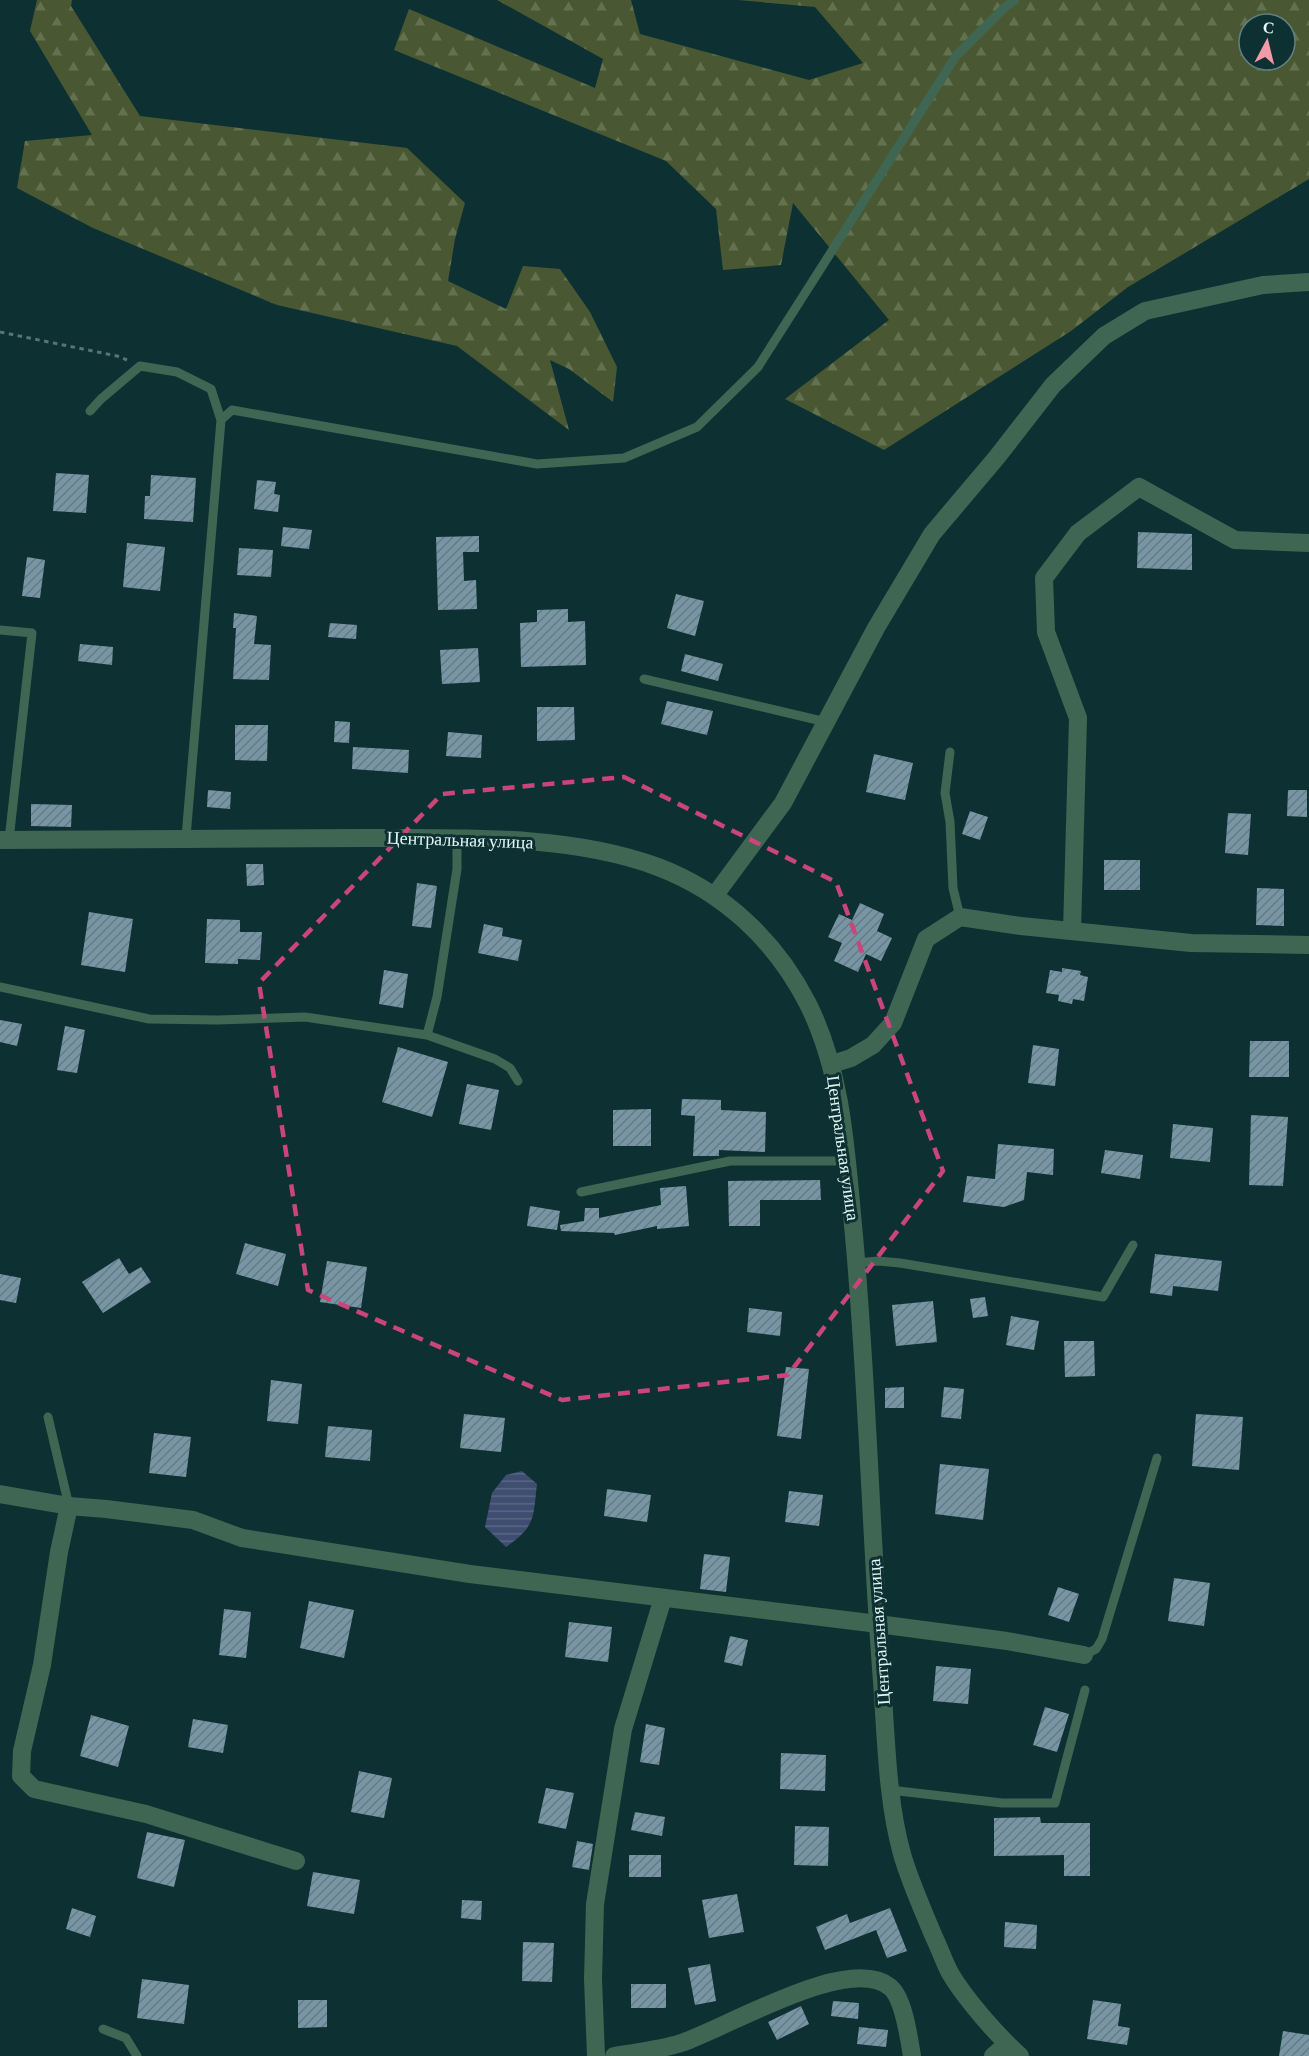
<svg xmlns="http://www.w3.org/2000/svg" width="1309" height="2056" font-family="'Crimson Pro',serif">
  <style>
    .forest { fill: url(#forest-firs); fill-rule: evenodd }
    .water { fill: url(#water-rules) }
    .building { fill: url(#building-hatch) }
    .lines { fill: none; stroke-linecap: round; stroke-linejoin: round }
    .path { stroke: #567575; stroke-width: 3; stroke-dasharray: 4.5 4.5; stroke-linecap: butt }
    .service { stroke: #3f6652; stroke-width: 9 }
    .minor { stroke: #3f6652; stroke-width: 18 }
    .tertiary { stroke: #3f6652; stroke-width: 18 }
    .marked { fill: none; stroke: #c9457a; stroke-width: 4.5; stroke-dasharray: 12 8; stroke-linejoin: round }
    .labels { text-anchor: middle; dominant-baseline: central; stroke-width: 6; stroke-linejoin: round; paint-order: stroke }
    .street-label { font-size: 18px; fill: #e3f7f7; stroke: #0d3132 }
  </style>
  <defs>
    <pattern id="forest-firs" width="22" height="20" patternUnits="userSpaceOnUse" patternTransform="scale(1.5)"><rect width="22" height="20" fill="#495832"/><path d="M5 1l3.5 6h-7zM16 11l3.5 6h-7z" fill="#637150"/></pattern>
    <pattern id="water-rules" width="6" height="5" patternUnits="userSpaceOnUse" patternTransform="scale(1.5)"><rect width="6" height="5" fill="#3e4d70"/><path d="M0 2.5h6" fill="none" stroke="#5a6785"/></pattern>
    <pattern id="building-hatch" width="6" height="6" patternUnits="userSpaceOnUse" patternTransform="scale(1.5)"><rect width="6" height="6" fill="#7795a4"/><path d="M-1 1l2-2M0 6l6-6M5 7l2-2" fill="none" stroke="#657b84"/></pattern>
  </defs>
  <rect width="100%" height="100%" fill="#0d3132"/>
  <path class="forest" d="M37,0H72L71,6L140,116L407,148L465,203L455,239L448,281L506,309L523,266L560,269L590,312L617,367L613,402L569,369L550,360L569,430L457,346L277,305L93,228L17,188L25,141L92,135L30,31Z
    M497,0H631L640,34L809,80L863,63L815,7L738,0H1309V179L1128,287L1071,331L884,450L785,399L889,320L793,203L781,265L723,270L716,209L666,161L394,50L409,9L595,88L603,59ZM1249,24H1285V60H1249Z"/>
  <path class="water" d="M522,1471L537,1484C533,1518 536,1526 506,1547L485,1527L492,1493L506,1475Z"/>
  <path class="building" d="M56,473L89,475L86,513L53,511Z
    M151,475L196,478L193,522L144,519L145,496H150Z
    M257,480L276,482L274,494L280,495L278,512L254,509Z
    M283,527L312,530L309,549L281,546Z
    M1138,532L1192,534V570L1137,568Z
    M479,536V552H463L464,581L476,580L477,609L438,610L436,537Z
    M127,543L165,547L160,591L123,587Z
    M239,548L273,550L271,577L237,575Z
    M27,557L45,560L40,598L22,596Z
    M676,594L704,601L695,636L667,628Z
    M568,609V622L585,621L586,665L521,667L520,623L537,622V610Z
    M234,613L257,616L254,644L271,645L269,680L233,679L236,628H233Z
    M330,623L357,625L356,639L328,637Z
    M80,644L113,647L112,665L78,661Z
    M478,648L480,682L442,684L440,650Z
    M685,654L723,664L718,681L681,671Z
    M667,701L713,711L707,735L661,724Z
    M537,707H574L575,740L537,741Z
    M335,721L350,722L349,743L334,742Z
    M235,725H268L267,761L235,760Z
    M448,732L482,735L481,758L446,756Z
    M353,747L409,750L408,773L352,769Z
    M874,754L913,763L905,800L866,792Z
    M208,790L231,792L230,809L207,807Z
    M1288,790H1307V817L1287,816Z
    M31,804L72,805L71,827L31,826Z
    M970,811L988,817L980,840L962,834Z
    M1228,813L1251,814L1248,855L1225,853Z
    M1104,860H1140V890H1104Z
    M246,864H263L264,885L247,886Z
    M417,883L437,886L431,928L412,926Z
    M1257,888L1284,889V926L1256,925Z
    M860,903L884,914L877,931L892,938L881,961L866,954L858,972L834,961L842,943L828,937L839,914L852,920Z
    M89,912L133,919L125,972L81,965Z
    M207,919L240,920V932H262L260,960L238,959V964L205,963Z
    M484,924L503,928L502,936L522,940L518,961L478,953Z
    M1062,968L1081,971L1080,975L1088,977L1084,1001L1073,999L1072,1004L1058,1001L1059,995L1046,993L1050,970L1062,972Z
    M384,970L408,974L403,1008L379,1004Z
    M0,1020L22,1024L17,1046L0,1042Z
    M65,1026L85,1030L77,1073L57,1070Z
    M1250,1041H1289V1077H1249Z
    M1033,1045L1059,1049L1055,1086L1028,1083Z
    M398,1047L448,1062L432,1117L382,1102Z
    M467,1084L499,1090L491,1130L459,1124Z
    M682,1099L721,1100V1110L766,1112L765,1152L719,1150V1156H693L695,1116L681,1115Z
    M651,1109V1146H613V1110Z
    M1251,1115L1288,1117L1283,1186L1249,1185Z
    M1173,1124L1213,1128L1210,1162L1170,1158Z
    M998,1144L1054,1149L1053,1175L1027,1172L1024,1200L1004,1207L963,1202L967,1176L995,1179Z
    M1105,1150L1143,1155L1140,1179L1101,1173Z
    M820,1180L821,1200H760V1226H729L728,1181Z
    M686,1186L689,1226L657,1229V1226L615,1235L614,1233L561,1231L560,1225L584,1221L585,1208H599V1218L661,1205L660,1188Z
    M530,1206L560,1211L557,1230L527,1226Z
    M245,1243L286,1254L278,1286L236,1274Z
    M1155,1254L1222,1261L1218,1291L1173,1286L1172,1296L1150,1293Z
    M119,1258L129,1274L141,1267L151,1282L103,1313L82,1282Z
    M327,1261L367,1267L361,1308L320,1302Z
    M0,1274L21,1278L16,1303L0,1300Z
    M985,1297L988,1316L973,1318L970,1299Z
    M933,1301L937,1342L896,1346L892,1305Z
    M749,1308L782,1312L780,1336L747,1332Z
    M1011,1316L1039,1321L1034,1350L1006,1345Z
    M1064,1341H1094L1095,1376L1065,1377Z
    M786,1367L809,1369L801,1439L777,1436Z
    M271,1380L302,1384L298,1424L267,1421Z
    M904,1387V1408H885V1388Z
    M944,1387L964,1389L961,1419L941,1417Z
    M464,1414L505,1418L501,1452L460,1448Z
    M1196,1414L1243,1417L1239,1470L1192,1466Z
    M328,1426L372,1430L370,1461L325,1457Z
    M154,1433L191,1437L186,1477L149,1473Z
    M940,1464L989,1469L983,1520L935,1514Z
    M607,1489L651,1495L647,1522L604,1516Z
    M789,1491L823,1495L819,1526L785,1522Z
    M704,1554L730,1557L726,1592L700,1589Z
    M1174,1578L1210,1583L1204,1626L1168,1621Z
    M1058,1587L1079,1594L1069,1622L1048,1615Z
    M309,1601L354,1610L344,1658L300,1648Z
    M224,1609L251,1612L246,1658L219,1655Z
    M569,1622L612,1627L608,1662L565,1657Z
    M730,1636L748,1640L742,1666L724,1662Z
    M936,1666L971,1669L968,1704L933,1701Z
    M1045,1707L1069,1714L1057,1752L1033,1745Z
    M91,1715L129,1726L118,1767L80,1756Z
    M193,1719L228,1725L223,1753L188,1747Z
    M646,1724L665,1728L659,1765L640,1762Z
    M781,1753L826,1755L825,1791L780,1789Z
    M359,1771L392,1778L384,1818L351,1812Z
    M546,1788L574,1793L566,1829L538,1823Z
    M635,1812L665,1817L662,1836L631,1830Z
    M1040,1817L1041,1823H1090V1876H1064V1855L994,1856V1818Z
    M795,1826L829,1827L828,1866L794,1865Z
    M147,1832L185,1840L174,1887L137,1878Z
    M577,1841L593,1844L589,1870L572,1867Z
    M629,1855H661V1877H629Z
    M313,1872L360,1880L354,1914L307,1906Z
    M737,1894L744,1932L709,1938L702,1900Z
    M462,1900L482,1901L481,1920L461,1918Z
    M72,1908L96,1916L90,1937L66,1929Z
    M890,1908L907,1951L887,1958L876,1930L825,1950L816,1927L847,1914L850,1923Z
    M1005,1922L1037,1925L1036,1949L1004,1947Z
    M523,1942L554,1943L552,1982L522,1981Z
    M710,1964L716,2001L695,2005L688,1968Z
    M142,1979L189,1985L184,2024L137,2018Z
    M631,1984H666V2008H631Z
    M298,2000H327V2027L298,2028Z
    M1093,2000L1121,2004L1118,2026L1130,2028L1127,2045L1087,2039Z
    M833,2001L859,2003L858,2019L831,2016Z
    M801,2006L809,2024L777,2040L768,2022Z
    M859,2027L888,2030L886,2047L857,2044Z
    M1283,2031L1309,2035V2056H1279Z"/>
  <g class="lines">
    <path class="path" d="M0,332L117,356L127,360"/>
    <path class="service" d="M90,411L101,399L140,366L177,372L211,389L221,420L186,837
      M221,420L232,410L537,464L624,458L697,427L758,367L956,56L1005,7L1015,0
      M0,630L32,633L9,840
      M644,679L826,722
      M950,752L945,793L950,822L953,888L960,917
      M0,987L149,1019L217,1020L305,1017L427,1035L437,997L457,869V838
      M427,1035L495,1059L510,1068L518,1081
      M581,1192L730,1161H847
      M857,1263L878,1261L900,1263L1103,1297L1133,1245
      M48,1417L69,1506
      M1084,1655L1096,1649L1102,1639L1157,1458
      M890,1790L1002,1803H1055L1085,1690
      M103,2029L126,2038L137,2056"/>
    <path class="minor" d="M715,895L783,803L876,628L932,534L997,457L1053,385L1104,336L1145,311L1263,285L1309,282
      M1072,931L1078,718L1046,632L1044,578L1078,533L1139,487L1235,540L1309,543
      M832,1064L851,1058L873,1045L893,1023L926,939L960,917L1021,926L1191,943L1309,945
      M0,1494L69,1506L106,1509L193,1520L242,1538L470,1574L878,1624L1007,1641L1084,1655
      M69,1506L59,1552L42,1665L22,1751L21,1776L34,1789L146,1814L296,1861
      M596,2056L593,1979L595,1904L623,1729L663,1598
      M614,2056C636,2052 660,2050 681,2043C727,2028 849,1953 890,1987C904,1998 909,2039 912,2056
      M993,2056L1007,2044"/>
    <path class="tertiary" d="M0,840C122,840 243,838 365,838C459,838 570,834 658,867C724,892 776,941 808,1004C842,1072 846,1150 853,1225C867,1372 870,1520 881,1668C886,1728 886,1797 902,1854C910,1882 923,1910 934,1937C940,1949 944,1962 950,1973C966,2000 997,2035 1020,2056"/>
  </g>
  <path class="marked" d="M624,777L836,882L943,1171L788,1375L562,1400L308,1290L259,983L442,794Z"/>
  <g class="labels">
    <g class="street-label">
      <text transform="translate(460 840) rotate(2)">Центральная улица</text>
      <text transform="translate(843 1148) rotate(82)">Центральная улица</text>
      <text transform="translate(879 1632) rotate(-94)">Центральная улица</text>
    </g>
  </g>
  <g transform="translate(1267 42) rotate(7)"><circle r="28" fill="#0d3132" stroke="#638081" stroke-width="1.5"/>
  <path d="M0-4.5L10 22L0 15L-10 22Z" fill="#f39aa8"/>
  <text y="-9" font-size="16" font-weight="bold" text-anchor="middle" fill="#e3f7f7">С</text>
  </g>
</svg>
